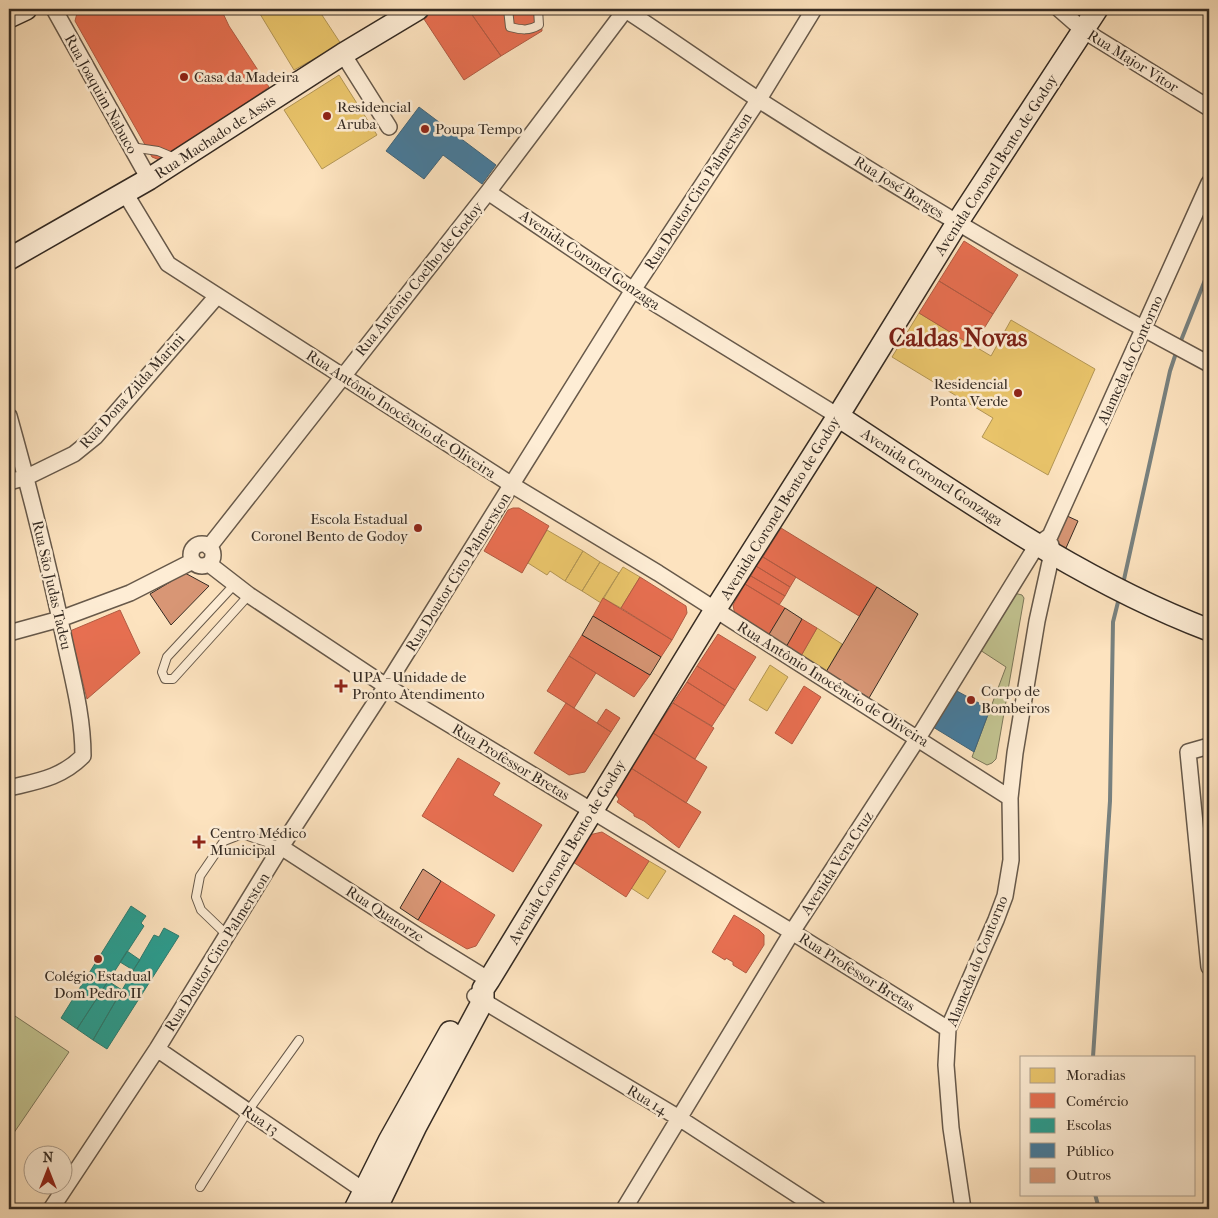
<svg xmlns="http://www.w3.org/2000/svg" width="1218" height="1218" font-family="'IM FELL French Canon',serif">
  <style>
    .green { fill: #c2c390; stroke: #7c775a }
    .homes { fill: #e9c46a; stroke: #b39655 }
    .shops { fill: #e76f51; stroke: #b25b43 }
    .schools { fill: #2a9d8f; stroke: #2d7b6f }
    .public { fill: #457b9d; stroke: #406378 }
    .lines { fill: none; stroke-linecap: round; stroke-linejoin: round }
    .stream { stroke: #78817f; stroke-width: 4 }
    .building { fill: #d89675; stroke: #352b23 }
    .service-casing { stroke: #67594a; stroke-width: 10 }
    .minor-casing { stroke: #67594a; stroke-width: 18 }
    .secondary-casing { stroke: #352b23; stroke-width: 24 }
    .service { stroke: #feedd5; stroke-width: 8 }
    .minor { stroke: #feedd5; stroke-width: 15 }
    .secondary { stroke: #feedd5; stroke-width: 21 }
    .poi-dot { fill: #8f2418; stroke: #feedd5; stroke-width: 2 }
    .labels { text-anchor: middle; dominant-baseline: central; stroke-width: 5; stroke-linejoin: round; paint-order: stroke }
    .street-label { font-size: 15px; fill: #352b23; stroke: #feedd5 }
    .poi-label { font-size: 15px; fill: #352b23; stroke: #feedd5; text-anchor: start }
    .town-label { font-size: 25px; font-weight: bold; fill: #7a1f14; stroke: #feedd5 }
  </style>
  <rect width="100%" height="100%" fill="#fde3bf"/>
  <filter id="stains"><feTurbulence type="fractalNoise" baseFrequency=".004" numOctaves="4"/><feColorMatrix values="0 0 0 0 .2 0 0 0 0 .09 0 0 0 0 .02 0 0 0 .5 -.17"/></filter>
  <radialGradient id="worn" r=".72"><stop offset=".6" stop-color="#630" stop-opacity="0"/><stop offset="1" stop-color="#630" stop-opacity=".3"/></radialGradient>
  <path class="green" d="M1014,593L1022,595L1024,598L996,759L992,763L987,765L972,757L1006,667L980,650Z
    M9,1012L69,1052L9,1140Z"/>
  <path class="homes" d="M125,9H206L142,41Z
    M257,9H318L341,44L294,70Z
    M142,41L180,103L146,124L108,63Z
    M239,65L256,90L196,128L180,103Z
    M339,75L377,135L322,169L284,110Z
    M919,313L991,356L1011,320L1095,369L1048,475L982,437L993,418L892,357Z
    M547,530L583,551L565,581L550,571L547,575L528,563Z
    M583,551L600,562L582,591L565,581Z
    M600,562L619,573L601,603L582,591Z
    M623,567L640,577L621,608L603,598Z
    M817,628L842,644L826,672L801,656Z
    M770,665L788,677L767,711L749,700Z
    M649,861L666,871L648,899L631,888Z"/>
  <path class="shops" d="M78,9H221L229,26L269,87L162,161L152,157L75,21Z
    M427,9H468L501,56L464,80L420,13Z
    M468,9H541L542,31L501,56Z
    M964,241L1018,275L993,314L939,281Z
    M939,281L993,314L973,346L919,313Z
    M513,508H519L549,526L522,573L484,551L508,510Z
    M781,528L877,587L859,616L763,557Z
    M763,557L796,577L790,587L756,566Z
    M756,566L790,587L785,596L751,576Z
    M751,576L785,596L779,605L745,584Z
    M640,577L686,606L687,613L672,640L621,608Z
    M745,584L785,608L768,636L735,615L733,605Z
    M603,598L672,640L661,657L593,616Z
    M120,610L140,653L87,699L70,631Z
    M802,619L817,628L801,656L786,647Z
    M718,634L756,657L735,690L697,666Z
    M582,635L650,675L634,697L569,656Z
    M569,656L596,673L574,708L547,691Z
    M697,666L735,690L725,706L687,682Z
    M687,682L725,706L712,726L673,703Z
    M804,686L821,697L792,744L775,733Z
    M566,703L611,732L585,772L569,775L534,753Z
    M673,703L714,728L695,759L653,733Z
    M606,709L620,718L611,732L597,723Z
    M653,733L707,767L686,803L631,768Z
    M458,758L500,783L493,795L542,825L513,872L422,816Z
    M631,768L701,812L679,848L644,821L634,816V814L617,802L619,799L616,795Z
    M602,832L649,861L626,897L573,862L589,835Z
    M441,881L495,915L476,946L467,949L418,920Z
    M734,915L759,930L764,935V945L746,973L733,965V962L726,958L725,960L712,952Z"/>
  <path class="schools" d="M131,906L146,916L141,923L144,926L77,1029L61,1018Z
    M164,928L179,936L107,1049L93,1040L154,935L159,937Z
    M127,951L140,960L133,970L120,962Z
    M108,981L122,990L93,1040L77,1029Z"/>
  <path class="public" d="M419,107L496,165L482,184L443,155L424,179L386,151Z
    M955,690L990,709L974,752L933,727Z"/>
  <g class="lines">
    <path class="stream" d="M1180,343L1209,270
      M1123,584L1170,371L1177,350
      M1093,1057L1110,801L1113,622L1119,598
      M1095,1194L1099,1209"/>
  </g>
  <path class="building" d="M1065,515L1078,521L1066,548L1059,545L1056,539Z
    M185,573L209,586L171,625L150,594Z
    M877,587L918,614L869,698L826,672Z
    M785,608L802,619L786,647L768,636Z
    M593,616L661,657L650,675L582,635Z
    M423,869L441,881L418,920L400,908Z"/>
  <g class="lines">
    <g class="service-casing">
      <path id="service" d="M508,9L510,27C522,30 529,31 539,25L538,9
        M131,147L158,151L175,158
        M234,585L167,657L162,672L165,679H173L249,595
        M227,935L201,910L196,897L200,876L224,841L242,834L281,847
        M200,1187L248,1111L299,1040"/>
    </g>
    <g class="minor-casing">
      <path id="minor" d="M54,9L149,179
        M624,9C669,38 713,70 759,100C905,194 1055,282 1209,364
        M1059,9L1083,30L1209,108
        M343,54L389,127
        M488,192L633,290L838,416
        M125,193L168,264L512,485L658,573L1010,798
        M9,416C30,491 49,566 65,643C73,680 83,717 83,756C61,778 38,781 9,788
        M9,482L27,477L74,454L95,437L217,296
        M191 555a11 11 0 1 1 22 0a11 11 0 1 1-22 0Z
        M209,547L488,192L626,9
        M209,564L249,595L386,686L792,932L948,1029
        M9,633L60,619L130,593L193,561
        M1209,746L1188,752L1209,967
        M281,847L429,943L489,980
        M475,996L679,1118L819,1209
        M157,1049L363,1190
        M51,1209L157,1049L281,847L386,686L633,290L759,99L814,9
        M624,1209L792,932L918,738L1037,545L1050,536L1209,183
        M963,1209L951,1128L946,1065L948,1029L996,920L1005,896L1011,860L1010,798L1015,753L1037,621L1052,553L1051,545"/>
    </g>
    <g class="secondary-casing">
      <path id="secondary" d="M9,17L26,9
        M9,259L149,179L343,54L418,9
        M838,416C958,494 1075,579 1209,630
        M355,1209L389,1141L450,1032
        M376,1209L416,1126L483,1001V989L489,980L715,610L838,416L957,223L1097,9"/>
    </g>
    <use href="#service" class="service"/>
    <use href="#minor" class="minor"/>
    <use href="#secondary" class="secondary"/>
  </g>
  <g class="poi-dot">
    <circle cx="184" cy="77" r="5"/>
    <circle cx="327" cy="116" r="5"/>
    <circle cx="425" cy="129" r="5"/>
    <circle cx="1018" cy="393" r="5"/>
    <circle cx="418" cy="528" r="5"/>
    <path d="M338.5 678.5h5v5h5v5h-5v5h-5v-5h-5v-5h5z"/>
    <circle cx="971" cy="700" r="5"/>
    <path d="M196.5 834.5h5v5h5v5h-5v5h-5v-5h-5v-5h5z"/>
    <circle cx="98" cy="959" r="5"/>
  </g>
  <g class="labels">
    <g class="street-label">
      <text transform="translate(1133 61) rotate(32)">Rua Major Vitor</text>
      <text transform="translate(101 94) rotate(61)">Rua Joaquim Nabuco</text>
      <text transform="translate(215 137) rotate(-33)">Rua Machado de Assis</text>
      <text transform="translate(996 165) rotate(-57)">Avenida Coronel Bento de Godoy</text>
      <text transform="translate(899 187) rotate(32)">Rua José Borges</text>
      <text transform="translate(698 191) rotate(-57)">Rua Doutor Ciro Palmerston</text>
      <text transform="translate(590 260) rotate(34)">Avenida Coronel Gonzaga</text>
      <text transform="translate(419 279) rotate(-51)">Rua Antônio Coelho de Godoy</text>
      <text transform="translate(1130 360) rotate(-66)">Alameda do Contorno</text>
      <text transform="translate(132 391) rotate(-48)">Rua Dona Zilda Marini</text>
      <text transform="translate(401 414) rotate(33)">Rua Antônio Inocêncio de Oliveira</text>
      <text transform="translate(932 477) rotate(33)">Avenida Coronel Gonzaga</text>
      <text transform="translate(780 508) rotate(-58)">Avenida Coronel Bento de Godoy</text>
      <text transform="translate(458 572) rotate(-58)">Rua Doutor Ciro Palmerston</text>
      <text transform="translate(52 585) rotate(77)">Rua São Judas Tadeu</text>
      <text transform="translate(833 684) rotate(32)">Rua Antônio Inocêncio de Oliveira</text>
      <text transform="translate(511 762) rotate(31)">Rua Professor Bretas</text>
      <text transform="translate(567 852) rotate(-59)">Avenida Coronel Bento de Godoy</text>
      <text transform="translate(837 863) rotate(-57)">Avenida Vera Cruz</text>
      <text transform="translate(385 914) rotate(33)">Rua Quatorze</text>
      <text transform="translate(217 952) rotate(-58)">Rua Doutor Ciro Palmerston</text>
      <text transform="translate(977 961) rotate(-68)">Alameda do Contorno</text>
      <text transform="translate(857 972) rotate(32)">Rua Professor Bretas</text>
      <text transform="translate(647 1100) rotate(31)">Rua 14</text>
      <text transform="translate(260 1120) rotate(34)">Rua 13</text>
    </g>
    <g class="poi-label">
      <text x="194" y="77">Casa da Madeira</text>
      <text x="337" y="107">Residencial<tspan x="337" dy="17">Aruba</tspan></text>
      <text x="435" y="129">Poupa Tempo</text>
      <text x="1008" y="384" text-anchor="end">Residencial<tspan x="1008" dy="17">Ponta Verde</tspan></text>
      <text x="408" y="519" text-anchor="end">Escola Estadual<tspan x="408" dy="17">Coronel Bento de Godoy</tspan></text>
      <text x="352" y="677">UPA - Unidade de<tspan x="352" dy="17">Pronto Atendimento</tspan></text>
      <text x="981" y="691">Corpo de<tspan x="981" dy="17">Bombeiros</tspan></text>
      <text x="210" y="833">Centro Médico<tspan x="210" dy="17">Municipal</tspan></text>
      <text x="98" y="976" text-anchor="middle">Colégio Estadual<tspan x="98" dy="17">Dom Pedro II</tspan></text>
    </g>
    <g class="town-label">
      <text x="958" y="337">Caldas Novas</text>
    </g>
  </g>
  <rect width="1218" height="1218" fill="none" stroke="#fde3bf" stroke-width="30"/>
  <rect x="10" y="10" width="1198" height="1198" fill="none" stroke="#352b23" stroke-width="2.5"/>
  <rect x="15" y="15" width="1188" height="1188" fill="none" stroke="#352b23"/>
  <rect x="1020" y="1056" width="175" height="140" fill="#feedd5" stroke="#ae9f8e"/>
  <rect x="1030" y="1068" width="25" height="15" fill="#e9c46a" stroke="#ae9f8e"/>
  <text x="1066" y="1080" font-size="15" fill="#352b23">Moradias</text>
  <rect x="1030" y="1093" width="25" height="15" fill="#e76f51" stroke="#ae9f8e"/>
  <text x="1066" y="1106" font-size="15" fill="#352b23">Comércio</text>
  <rect x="1030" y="1118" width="25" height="15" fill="#2a9d8f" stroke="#ae9f8e"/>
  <text x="1066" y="1130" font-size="15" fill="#352b23">Escolas</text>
  <rect x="1030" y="1143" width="25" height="15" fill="#457b9d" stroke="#ae9f8e"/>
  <text x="1066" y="1156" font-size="15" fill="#352b23">Público</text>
  <rect x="1030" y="1168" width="25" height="15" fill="#d89675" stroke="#ae9f8e"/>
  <text x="1066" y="1180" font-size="15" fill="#352b23">Outros</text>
  <g transform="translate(48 1170)"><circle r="24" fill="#feedd5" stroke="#ae9f8e"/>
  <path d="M0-4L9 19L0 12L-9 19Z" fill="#8f2418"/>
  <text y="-8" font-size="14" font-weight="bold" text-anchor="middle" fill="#352b23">N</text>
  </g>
  <rect width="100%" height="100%" filter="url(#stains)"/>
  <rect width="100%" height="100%" fill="url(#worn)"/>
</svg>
